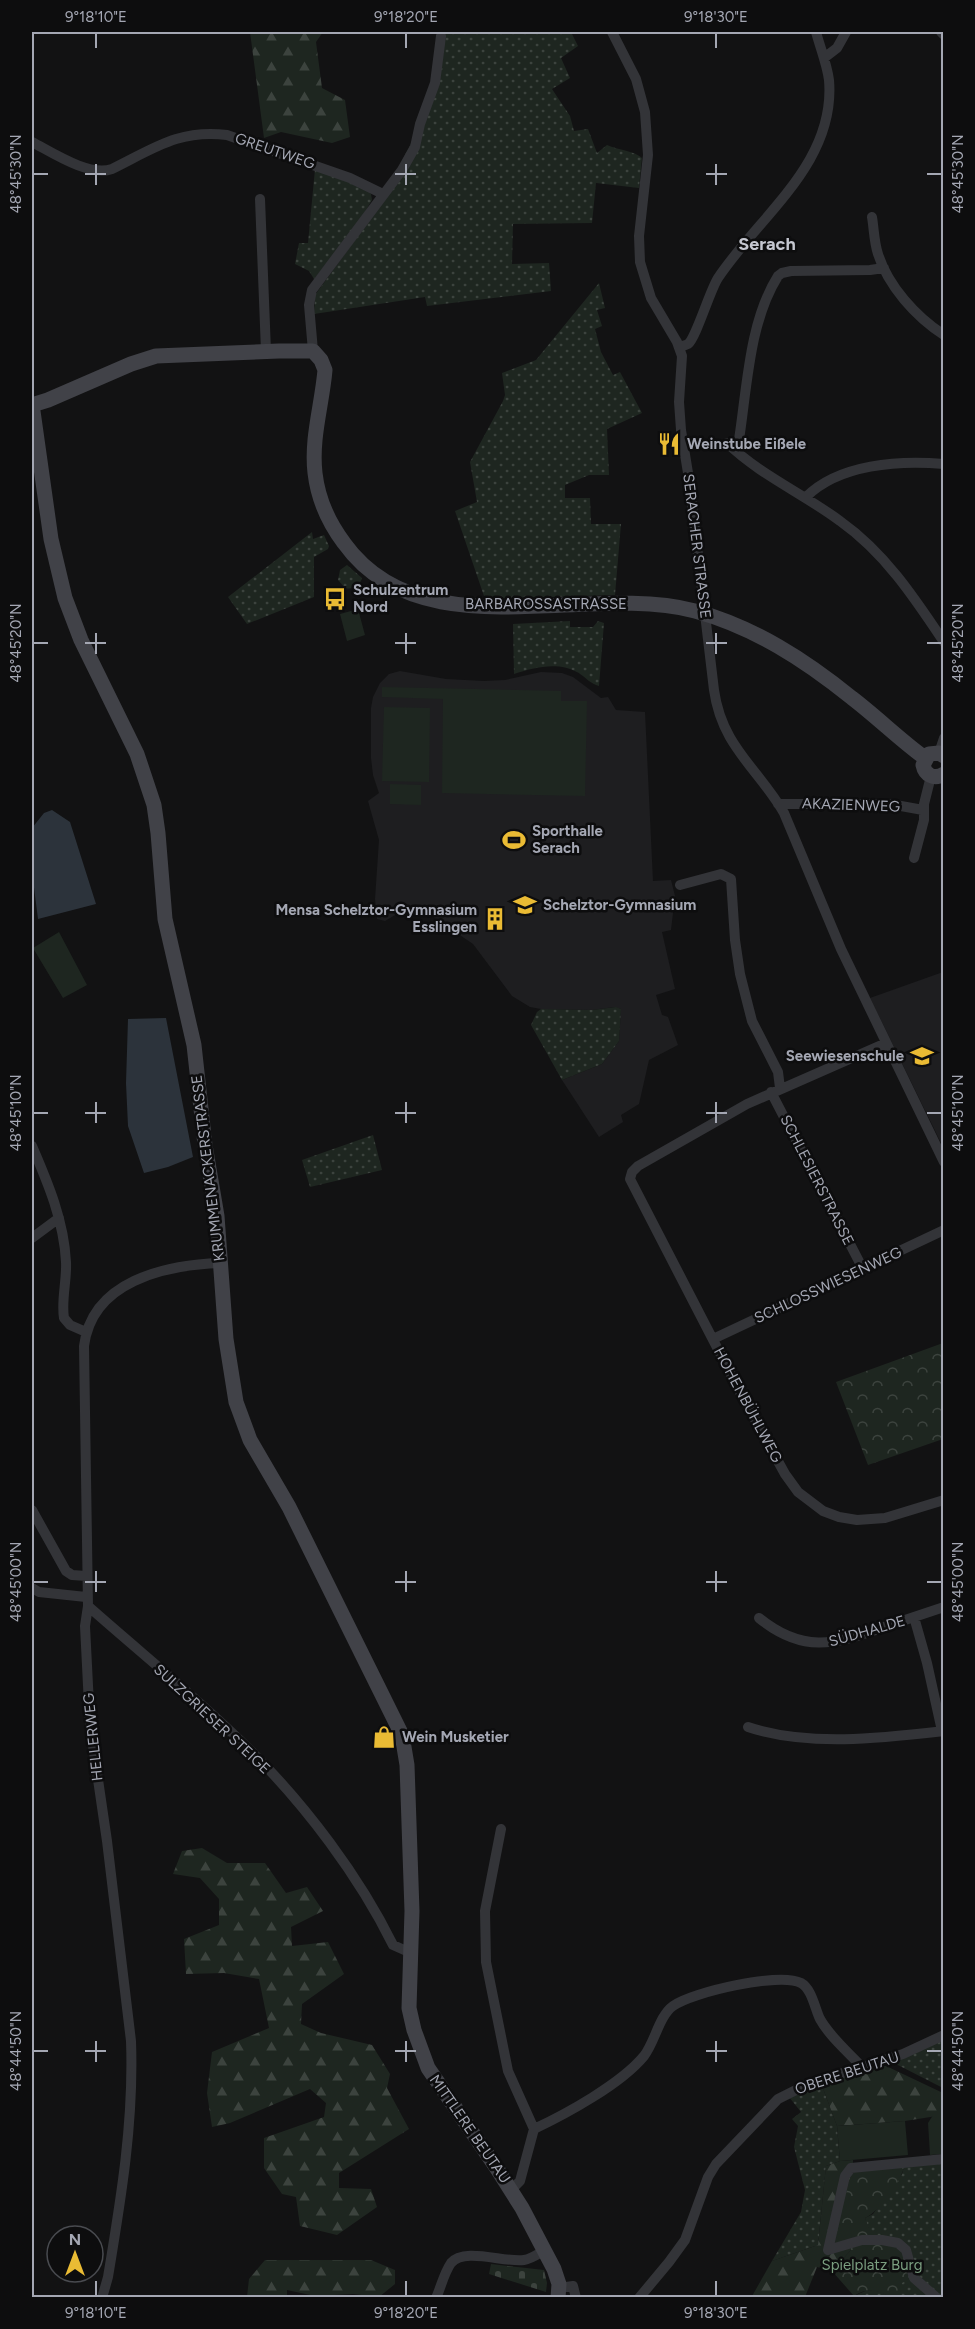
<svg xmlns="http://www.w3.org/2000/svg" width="975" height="2329" font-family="Figtree,sans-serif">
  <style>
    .built { fill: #1e1e20 }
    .grass { fill: url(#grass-dots) }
    .forest { fill: url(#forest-firs) }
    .cemetery { fill: url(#cemetery-stones) }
    .park { fill: url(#park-crowns) }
    .pitch { fill: #1e2620 }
    .water { fill: #2c333b }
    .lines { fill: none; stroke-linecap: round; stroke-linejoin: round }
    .street { stroke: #333438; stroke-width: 10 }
    .secondary { stroke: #414248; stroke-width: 15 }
    .ticks { fill: none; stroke: #a4a7b3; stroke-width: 2 }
    .labels { text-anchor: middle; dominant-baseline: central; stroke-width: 5; stroke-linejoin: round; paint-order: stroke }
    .street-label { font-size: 15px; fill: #a4a7b3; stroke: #0d0d0e }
    .poi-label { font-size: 15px; font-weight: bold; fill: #a4a7b3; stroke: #0d0d0e; text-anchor: start }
    .park-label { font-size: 15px; fill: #7b9e80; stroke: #0d0d0e }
    .quarter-label { font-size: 18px; font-weight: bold; fill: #c5c7d0; stroke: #0d0d0e }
    .neatline { fill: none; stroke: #a4a7b3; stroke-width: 2 }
    .ticks-label { font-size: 15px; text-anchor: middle; fill: #a4a7b3 }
  </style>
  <defs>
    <pattern id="grass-dots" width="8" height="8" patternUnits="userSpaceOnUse" patternTransform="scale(1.5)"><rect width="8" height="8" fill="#1e2620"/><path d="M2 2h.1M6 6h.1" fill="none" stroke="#3c433e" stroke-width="1.8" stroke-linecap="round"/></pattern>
    <pattern id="forest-firs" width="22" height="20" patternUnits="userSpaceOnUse" patternTransform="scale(1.5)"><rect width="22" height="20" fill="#1e2620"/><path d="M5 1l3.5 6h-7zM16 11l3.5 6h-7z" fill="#3c433e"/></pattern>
    <pattern id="cemetery-stones" width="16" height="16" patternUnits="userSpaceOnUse" patternTransform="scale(1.5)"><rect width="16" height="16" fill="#1e2620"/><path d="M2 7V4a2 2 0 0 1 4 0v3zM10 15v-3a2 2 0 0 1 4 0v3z" fill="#3c433e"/></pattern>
    <pattern id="park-crowns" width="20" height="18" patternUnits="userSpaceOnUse" patternTransform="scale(1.5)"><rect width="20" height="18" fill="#1e2620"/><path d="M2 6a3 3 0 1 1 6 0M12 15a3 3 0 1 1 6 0" fill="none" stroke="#3c433e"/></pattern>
  </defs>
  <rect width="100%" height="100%" fill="#121213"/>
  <path class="built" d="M400,671L446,679L484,681L505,680L541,672L562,673L573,677L601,698L608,697L616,710L645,712L653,881L671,880L675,896L671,930L662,932L675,989L656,995L662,1015L668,1017L678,1045L649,1060L639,1104L621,1115L623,1122L599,1137L562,1080L602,1064L619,1041L621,1009L615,1007L592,1010L541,1009L530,1007L512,996L473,944L423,910L417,907L407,908L385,921L377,919L375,899L379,840L368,801L379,793L373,775L371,758V708L373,697L380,683L389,674Z
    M943,972V1147L870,998Z"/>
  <path class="grass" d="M445,32H571L578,46L561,58L570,78L552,89L570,116L574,131L588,129L597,153L607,145C618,150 635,151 642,158L639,188L596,183L592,223L513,224L512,264L549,263L551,291L427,306L425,297L314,314L315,295L377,210L432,102L438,86Z
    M315,169L366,189L371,194L372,200L356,227L314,279L309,271L295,264L299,243H308Z
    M599,283L605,308L597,310L602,326L595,329L601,352L613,375L620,372L642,413L607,429L609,475H589L565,485V498H590L591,524H621L615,595L485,599L455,511L477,502L470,462L503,401L505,395L502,373L536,360Z
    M312,532L313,539L324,535L329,546L328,549L314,557V597L247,624L228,597Z
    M347,565L362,578C360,586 353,590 345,588L338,580L340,570Z
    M570,621V627H593L598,621L604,623L599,686C591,684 586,678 579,673C559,661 534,667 514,674L513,624Z
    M616,1007L621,1009L619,1041L602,1064L562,1080L531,1025L537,1012L541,1009L592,1010Z
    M373,1135L382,1170L310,1187L302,1160Z
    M943,2039V2088L892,2062Z
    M821,2083L837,2126L840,2161L826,2166L818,2245L772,2261L801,2212L805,2190L794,2147L798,2126L792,2119L801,2112L789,2097Z
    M943,2162V2297L852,2298C868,2288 873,2288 891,2297L865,2218L873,2214L902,2174L904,2167Z"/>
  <path class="forest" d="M250,32H323L316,42L322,88L345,100L350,137L332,143L281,132L264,138Z
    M202,1848L227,1863H265L286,1893L307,1887L323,1911L291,1927L292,1946L328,1942L344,1974L302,2004L301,2024L321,2033L372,2045L390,2074L387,2088L409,2129L339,2173V2188L371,2189L377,2207L337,2235L300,2226L296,2197L282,2194L264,2168V2138L324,2117L326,2103L310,2089L230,2123L212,2127L207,2093L212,2052L269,2028L259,1979L224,1973L186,1974L184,1939L219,1925V1899L200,1878L173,1874L182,1851Z
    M884,2065L943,2093V2115L905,2121L837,2126L821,2083Z
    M853,2160L851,2250L832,2271L817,2267L805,2297L751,2298L772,2261L818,2245L826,2166L840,2161Z
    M265,2260H371L395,2270V2284L379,2297L353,2294L315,2296L287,2290V2297H247L249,2279Z"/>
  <path class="cemetery" d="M491,2264L544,2270L547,2283L546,2292L489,2274Z"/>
  <path class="park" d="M943,1343V1439L868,1465L836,1382Z
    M904,2167C900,2183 880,2211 865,2218L872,2236L900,2247L909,2279L902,2283L897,2295L891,2297C877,2290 867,2287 854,2296L832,2271L851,2250L840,2235L848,2182L854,2171Z"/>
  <path class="pitch" d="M358,609L365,635L347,641L340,614Z
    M382,687L561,691V701H587L585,796L442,793L443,699L382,697Z
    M384,707L430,708L429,782L382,781Z
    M390,784L421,785V805L390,804Z
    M59,932L87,985L63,998L33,948Z
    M933,2115H943V2154L930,2155L928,2123Z
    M905,2121L908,2155L840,2161L837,2126Z"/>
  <path class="water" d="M52,810L70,822L96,904L38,919L32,872V828L44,813Z
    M166,1018L193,1157L168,1167L144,1173L128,1126L126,1083L128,1019Z"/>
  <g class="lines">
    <path class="street" d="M612,32L636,79L645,112L648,155L639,236L640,262L651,298L677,342L682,356L679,402L681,430L689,479L714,690C722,747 758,768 784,813L841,949L944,1162
      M941,32L944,35
      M824,58L837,48L846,32
      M32,142C53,153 89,177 112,169C153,149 179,129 227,135L350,178L383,194
      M260,199L266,351
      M872,217C874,229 874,242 878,254C888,286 916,317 944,335
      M680,347C681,347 688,344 688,344C696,338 710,290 718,278C760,215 836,163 829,80C827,64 820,47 816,32
      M313,351L309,305L312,290L402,170L415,147L420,124L435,83L441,36
      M727,443C760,475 804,494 840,521C885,553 914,597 944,642
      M737,452C747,397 747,325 778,276L782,273L791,271L870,270L884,268
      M806,497C839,464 899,460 944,464
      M939,753L944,738
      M778,804H890L923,810
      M914,858L924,820V804L931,776
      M680,885L721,874L731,879L735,940L740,974L752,1021L778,1072L780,1088
      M886,1043L747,1104L638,1166L632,1172L630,1179L741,1394L785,1474L798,1492L823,1511L839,1517L857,1520L885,1518L944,1500
      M771,1092L863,1269
      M32,1146C48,1183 64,1221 66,1262C67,1281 61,1300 64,1318L70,1325L86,1332
      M32,1238L59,1218
      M713,1339L944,1230
      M32,1510L66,1571L72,1575L86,1576
      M32,1588L39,1592L86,1597
      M88,1606C142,1654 200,1700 251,1751C306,1806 359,1876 393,1945L411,1953
      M914,1617L927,1663L942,1731
      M759,1618C802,1653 834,1645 881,1628C902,1621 923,1614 944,1607
      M748,1727C807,1747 883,1738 944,1731
      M501,1829L485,1911L486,1962L508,2071L534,2129
      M511,2190L520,2181L534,2129C566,2114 621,2084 644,2056C655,2042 659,2016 673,2006C692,1992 780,1972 801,1983C812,1989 815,2009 820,2019C830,2037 848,2052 862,2067
      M559,2288L573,2286L576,2298
      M102,2298L108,2277C121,2199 134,2121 131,2041L107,1841L90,1725L85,1626L88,1606L84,1346C92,1281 165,1265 220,1263
      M436,2298C441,2287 444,2273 451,2263C464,2247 505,2263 524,2260C531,2259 538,2254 545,2250
      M639,2298L669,2262L685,2240L708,2177L716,2164L778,2099L808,2084L903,2054L944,2035
      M937,2298L914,2278L906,2250L898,2243L882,2240H862L828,2250L845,2176L851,2168L944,2159"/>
    <path class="secondary" d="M32,404L51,539L65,598L81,640L137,754L154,805L158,833L165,919L194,1045L205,1145L217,1216L226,1339L236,1402L250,1440L289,1507L402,1735L407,1765L412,1911L409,2008L414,2030L428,2068L496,2167L522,2208L554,2269L559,2284L558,2298
      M32,405L48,400L131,364L156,356L279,351H313L321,360L325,370C322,405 311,438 315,473C318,499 329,523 344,543C422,652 585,582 695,611C754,627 805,660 852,698C877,717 900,740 925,758
      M944,756L939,753L929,754L923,765C925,775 934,780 944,774"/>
  </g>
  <path class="ticks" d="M96,33V48M406,33V48M716,33V48M96,164V185M406,164V185M716,164V185M33,174H48M85,174H106M395,174H416M706,174H727M927,174H942M96,633V654M406,633V654M716,633V654M33,643H48M85,643H106M395,643H416M706,643H727M927,643H942M96,1102V1123M406,1102V1123M716,1102V1123M33,1113H48M85,1113H106M395,1113H416M706,1113H727M927,1113H942M96,1571V1592M406,1571V1592M716,1571V1592M33,1582H48M85,1582H106M395,1582H416M706,1582H727M927,1582H942M96,2041V2062M406,2041V2062M716,2041V2062M33,2051H48M85,2051H106M395,2051H416M706,2051H727M927,2051H942M96,2281V2296M406,2281V2296M716,2281V2296"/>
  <defs>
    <g id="restaurant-bare" transform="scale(1.8)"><path d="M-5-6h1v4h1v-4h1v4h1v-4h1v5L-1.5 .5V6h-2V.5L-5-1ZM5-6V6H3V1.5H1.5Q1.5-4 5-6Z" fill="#eabb34" stroke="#0d0d0e" stroke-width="2.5" paint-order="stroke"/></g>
    <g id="bus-bare" transform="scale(1.8)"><path d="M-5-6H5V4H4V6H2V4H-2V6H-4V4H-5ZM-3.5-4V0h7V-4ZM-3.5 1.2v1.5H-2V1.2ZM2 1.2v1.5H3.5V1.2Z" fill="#eabb34" stroke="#0d0d0e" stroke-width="2.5" paint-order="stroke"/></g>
    <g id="stadium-bare" transform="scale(1.8)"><path d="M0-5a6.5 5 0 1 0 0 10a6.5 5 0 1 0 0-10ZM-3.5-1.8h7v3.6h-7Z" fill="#eabb34" stroke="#0d0d0e" stroke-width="2.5" paint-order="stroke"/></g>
    <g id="school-bare" transform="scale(1.8)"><path d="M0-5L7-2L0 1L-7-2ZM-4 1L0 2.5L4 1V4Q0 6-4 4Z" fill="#eabb34" stroke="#0d0d0e" stroke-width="2.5" paint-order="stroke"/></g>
    <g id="building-bare" transform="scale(1.8)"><path d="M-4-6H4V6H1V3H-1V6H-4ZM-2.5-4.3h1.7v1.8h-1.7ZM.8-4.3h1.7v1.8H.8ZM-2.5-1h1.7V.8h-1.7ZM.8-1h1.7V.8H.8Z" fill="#eabb34" stroke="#0d0d0e" stroke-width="2.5" paint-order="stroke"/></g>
    <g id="shop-bare" transform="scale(1.8)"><path d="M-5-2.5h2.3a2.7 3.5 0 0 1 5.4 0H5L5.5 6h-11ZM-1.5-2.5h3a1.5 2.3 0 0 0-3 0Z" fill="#eabb34" stroke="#0d0d0e" stroke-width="2.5" paint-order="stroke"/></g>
  </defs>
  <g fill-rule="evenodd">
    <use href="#restaurant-bare" x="669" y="444"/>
    <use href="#bus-bare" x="335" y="599"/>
    <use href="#stadium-bare" x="514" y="840"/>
    <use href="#school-bare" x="525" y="905"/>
    <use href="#building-bare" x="495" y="919"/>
    <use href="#school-bare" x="922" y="1056"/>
    <use href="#shop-bare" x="384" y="1737"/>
  </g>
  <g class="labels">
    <g class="street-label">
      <text transform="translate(275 151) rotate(19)">GREUTWEG</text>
      <text transform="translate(697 546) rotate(83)">SERACHER STRASSE</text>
      <text x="546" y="604">BARBAROSSASTRASSE</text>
      <text transform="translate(851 805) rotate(2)">AKAZIENWEG</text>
      <text transform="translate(208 1168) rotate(-97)">KRUMMENACKERSTRASSE</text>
      <text transform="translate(817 1180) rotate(63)">SCHLESIERSTRASSE</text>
      <text transform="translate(828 1285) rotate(-25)">SCHLOSSWIESENWEG</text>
      <text transform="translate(748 1405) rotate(62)">HOHENBÜHLWEG</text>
      <text transform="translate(867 1631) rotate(-16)">SÜDHALDE</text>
      <text transform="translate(212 1719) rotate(43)">SULZGRIESER STEIGE</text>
      <text transform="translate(93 1737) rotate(-96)">HELLERWEG</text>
      <text transform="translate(847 2073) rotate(-18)">OBERE BEUTAU</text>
      <text transform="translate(470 2129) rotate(55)">MITTLERE BEUTAU</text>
    </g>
    <g class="poi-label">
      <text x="687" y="444">Weinstube Eißele</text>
      <text x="353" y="590">Schulzentrum<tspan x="353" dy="17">Nord</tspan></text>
      <text x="532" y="831">Sporthalle<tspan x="532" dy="17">Serach</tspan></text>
      <text x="543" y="905">Schelztor-Gymnasium</text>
      <text x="477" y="910" text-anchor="end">Mensa Schelztor-Gymnasium<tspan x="477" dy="17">Esslingen</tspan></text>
      <text x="904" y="1056" text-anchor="end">Seewiesenschule</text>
      <text x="402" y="1737">Wein Musketier</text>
    </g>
    <g class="park-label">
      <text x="872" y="2265">Spielplatz Burg</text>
    </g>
    <g class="quarter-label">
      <text x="767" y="244">Serach</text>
    </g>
  </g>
  <rect width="975" height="2329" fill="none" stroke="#0d0d0e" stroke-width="66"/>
  <g transform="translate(75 2254)"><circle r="28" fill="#0d0d0e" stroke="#494b50" stroke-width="1.5"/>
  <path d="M0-4.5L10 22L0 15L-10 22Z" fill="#eabb34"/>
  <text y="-9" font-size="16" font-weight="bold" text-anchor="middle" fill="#a4a7b3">N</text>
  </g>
  <rect x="33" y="33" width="909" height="2263" class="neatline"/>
  <g class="ticks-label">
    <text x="96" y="22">9°18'10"E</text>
    <text x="406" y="22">9°18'20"E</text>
    <text x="716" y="22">9°18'30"E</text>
    <text transform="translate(16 174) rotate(-90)" y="5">48°45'30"N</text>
    <text transform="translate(958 174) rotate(-90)" y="5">48°45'30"N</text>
    <text transform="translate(16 643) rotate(-90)" y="5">48°45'20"N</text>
    <text transform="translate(958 643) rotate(-90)" y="5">48°45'20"N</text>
    <text transform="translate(16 1113) rotate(-90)" y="5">48°45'10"N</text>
    <text transform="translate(958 1113) rotate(-90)" y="5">48°45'10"N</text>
    <text transform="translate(16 1582) rotate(-90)" y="5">48°45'00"N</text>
    <text transform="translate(958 1582) rotate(-90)" y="5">48°45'00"N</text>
    <text transform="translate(16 2051) rotate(-90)" y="5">48°44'50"N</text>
    <text transform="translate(958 2051) rotate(-90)" y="5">48°44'50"N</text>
    <text x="96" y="2318">9°18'10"E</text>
    <text x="406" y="2318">9°18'20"E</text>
    <text x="716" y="2318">9°18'30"E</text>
  </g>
</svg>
